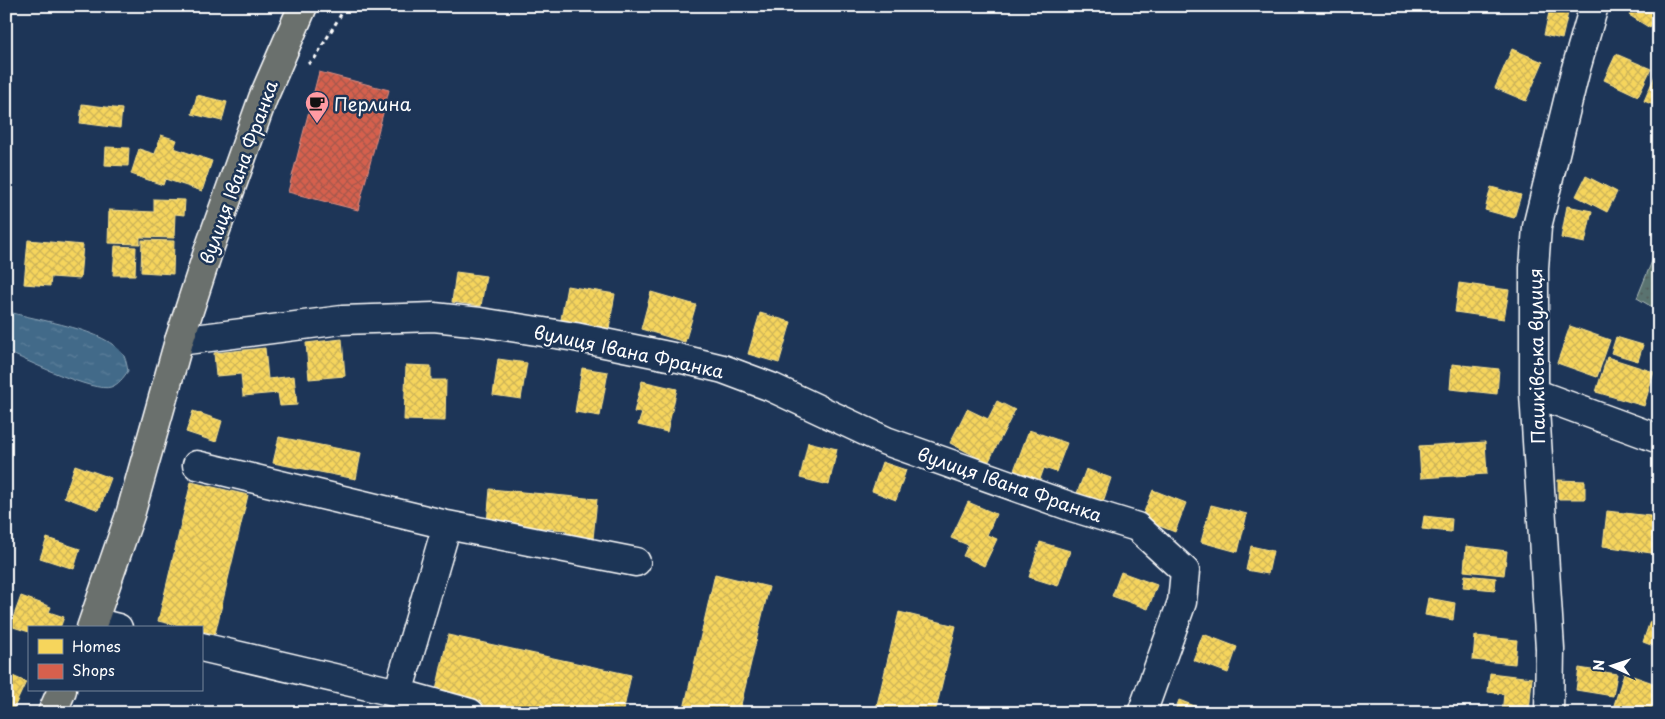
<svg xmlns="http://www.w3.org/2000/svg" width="1665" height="719" font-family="'Playpen Sans',sans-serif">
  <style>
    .garden { fill: url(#garden-dots); stroke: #acb9b8 }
    .water { fill: url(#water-ripples); stroke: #8ea6b8 }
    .homes { fill: url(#homes-cross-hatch); stroke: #f9e28d }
    .shops { fill: url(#shops-cross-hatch); stroke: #e29082 }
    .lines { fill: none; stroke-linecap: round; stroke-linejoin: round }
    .minor-casing { stroke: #fff; stroke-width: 31 }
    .major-casing { stroke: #fff; stroke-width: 31 }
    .path { stroke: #fff; stroke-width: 3; stroke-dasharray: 4 4; stroke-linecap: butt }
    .minor { stroke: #1d3557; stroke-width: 28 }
    .major { stroke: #6b706d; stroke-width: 28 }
    .labels { text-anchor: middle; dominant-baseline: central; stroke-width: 5; stroke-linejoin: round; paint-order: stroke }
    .poi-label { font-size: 18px; fill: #fff; stroke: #1d3557; text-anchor: start }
    .street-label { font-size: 18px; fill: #fff; stroke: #1d3557 }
  </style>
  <defs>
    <pattern id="garden-dots" width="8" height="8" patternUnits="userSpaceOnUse" patternTransform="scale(1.25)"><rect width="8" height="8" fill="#5a7370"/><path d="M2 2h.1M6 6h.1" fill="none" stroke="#525c5a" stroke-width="1.8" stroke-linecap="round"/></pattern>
    <pattern id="water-ripples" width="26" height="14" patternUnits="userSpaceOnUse" patternTransform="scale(1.25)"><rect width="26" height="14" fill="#426a89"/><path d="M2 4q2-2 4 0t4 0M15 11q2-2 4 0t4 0" fill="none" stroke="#5e809b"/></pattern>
    <pattern id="homes-cross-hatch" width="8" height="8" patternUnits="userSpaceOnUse" patternTransform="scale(1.25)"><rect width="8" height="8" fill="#f6d55c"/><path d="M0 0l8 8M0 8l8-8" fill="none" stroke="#ccb358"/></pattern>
    <pattern id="shops-cross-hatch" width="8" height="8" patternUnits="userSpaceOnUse" patternTransform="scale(1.25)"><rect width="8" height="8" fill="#d6604d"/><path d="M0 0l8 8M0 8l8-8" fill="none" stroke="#a6594d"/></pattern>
  </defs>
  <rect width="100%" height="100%" fill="#1d3557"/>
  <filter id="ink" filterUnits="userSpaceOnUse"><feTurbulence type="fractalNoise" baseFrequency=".02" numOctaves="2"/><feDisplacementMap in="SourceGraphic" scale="10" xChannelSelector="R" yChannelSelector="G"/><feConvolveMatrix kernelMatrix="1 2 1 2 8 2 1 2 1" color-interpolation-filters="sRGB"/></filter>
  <g filter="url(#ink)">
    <path class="garden" d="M1659,244V311L1637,298Z"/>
    <path class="water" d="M6,311C37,321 107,328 124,356C126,360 127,366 128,371C123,378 119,384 111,387C94,393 25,360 6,351Z"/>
    <path class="homes" d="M1634,6H1659V24L1653,21L1650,28L1629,15Z
      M1550,8L1568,13L1562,39L1544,35Z
      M1512,49L1543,62L1526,101L1495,88Z
      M1616,54L1651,69L1638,96L1604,80Z
      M1657,71L1659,72V107L1644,101Z
      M197,95L227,102L222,121L192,114Z
      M82,104L122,109L120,128L80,123Z
      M161,135L177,140L174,148L212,161L202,191L165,179L163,185L131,174L139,149L155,154Z
      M106,147L129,148L128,166L105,165Z
      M1586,176L1617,192L1607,212L1576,196Z
      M1491,187L1521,195L1514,218L1485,210Z
      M154,199L185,200L184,215L175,214L174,238L140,237V244L108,243L109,210L154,212Z
      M1567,206L1592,211L1585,243L1561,238Z
      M28,240L83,245L80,279L51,277L50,286L24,284Z
      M142,240L174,241L173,274L141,272Z
      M115,246L136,247L135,275H113Z
      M456,272L486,276L481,306L452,302Z
      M1459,283L1509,290L1504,319L1455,312Z
      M567,286L615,294L608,334L560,325Z
      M651,292L696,305L685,342L641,329Z
      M760,313L791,322L779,363L748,354Z
      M1570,326L1610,340L1597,377L1557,363Z
      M1616,337L1643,345L1638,361L1611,353Z
      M342,339L345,376L309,379L306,343Z
      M265,348L268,379L294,376L297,405L280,406L278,393L243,396L241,374L216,376L214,353Z
      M1607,357L1654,372L1644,406L1596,392Z
      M498,359L527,363L521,399L493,395Z
      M1452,364L1499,369L1497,394L1450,389Z
      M406,365L431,366V380H446L445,421L404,420Z
      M582,368L608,372L600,416L575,412Z
      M642,381L677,389L667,432L638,425L642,413L634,412Z
      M997,401L1015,410L988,463L950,443L967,409L988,419Z
      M193,411L222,421L216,442L186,432Z
      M1029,430L1067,443L1056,472L1044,468L1039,482L1013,473Z
      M279,437L361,453L356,479L273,463Z
      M808,442L837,449L829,485L800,478Z
      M1485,442L1487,474L1421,478L1419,446Z
      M882,462L906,470L896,500L872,491Z
      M75,465L111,478L99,510L64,497Z
      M1086,469L1111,478L1102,505L1076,496Z
      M1558,480L1585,481V499H1558Z
      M191,482L248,495L215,634L201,631V628H189L158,621Z
      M490,489L597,499L593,539L568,537L566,530L487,523Z
      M1153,490L1186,503L1175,532L1141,519Z
      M968,502L996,514L987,535L997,539L984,566L963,556L968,545L951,538Z
      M1211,505L1247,514L1238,552L1201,542Z
      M1607,511L1659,517L1658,554L1603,546Z
      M1424,516L1452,519L1451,532L1422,529Z
      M47,538L80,549L74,569L40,558Z
      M1040,542L1070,551L1058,586L1029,577Z
      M1251,546L1273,551L1268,574L1246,570Z
      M1466,546L1507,551L1504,575L1464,571Z
      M1121,572L1157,585L1148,609L1112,596Z
      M715,574L769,587L739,713H683Z
      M1465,575L1496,578L1495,590L1463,587Z
      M21,596L51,607L49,612L64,617L60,628H29V632L10,626Z
      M1428,598L1455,603L1453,620L1425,615Z
      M899,612L956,626L935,713H875Z
      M1650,621L1659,624V648L1643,642Z
      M1203,634L1237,647L1228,673L1193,660Z
      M448,635L631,675L623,713H517L435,695Z
      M1475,636L1517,640L1515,664L1473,660Z
      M1579,668L1617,674L1613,696L1576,690Z
      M6,673L26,682L12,712L6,709Z
      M1490,673L1532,678L1529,713H1502L1504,694L1488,692Z
      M1624,673L1659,685V713H1637L1614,705Z
      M1179,700L1213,713H1174Z"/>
    <path class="shops" d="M319,72L389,90L358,210L288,192Z"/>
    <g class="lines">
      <g class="minor-casing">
        <path id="minor" d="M179,341L342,320L434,317L480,322L575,337L678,358L723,369L771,387L886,441L1072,507L1137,527L1185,571L1182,602L1142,713
          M1534,393L1659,439
          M197,465L447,525L398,693
          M447,525L636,562
          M94,622L118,628
          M201,647L398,693L470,713
          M1549,713L1550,649L1534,393V268L1537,227L1575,72L1594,6"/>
      </g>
      <g class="major-casing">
        <path id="major" d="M91,628L130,515L179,341L208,252L263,98L303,6
          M52,713L62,690"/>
      </g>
      <path class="path" d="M308,64L315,58L346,6"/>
      <use href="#minor" class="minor"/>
      <use href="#major" class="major"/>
    </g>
  </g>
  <defs>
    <g id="cafe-pin" transform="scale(1.25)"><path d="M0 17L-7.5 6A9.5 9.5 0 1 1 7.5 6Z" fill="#ff9aa2" stroke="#1d3557"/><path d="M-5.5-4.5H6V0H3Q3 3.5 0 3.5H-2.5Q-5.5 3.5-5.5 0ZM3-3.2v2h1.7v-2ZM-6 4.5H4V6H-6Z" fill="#111"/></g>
  </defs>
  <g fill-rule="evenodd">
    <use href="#cafe-pin" x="317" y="103"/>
  </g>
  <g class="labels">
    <g class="poi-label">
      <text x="334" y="103">Перлина</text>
    </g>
    <g class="street-label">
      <text transform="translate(238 172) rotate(-70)">вулиця Івана Франка</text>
      <text transform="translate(629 351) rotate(12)">вулиця Івана Франка</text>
      <text transform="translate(1536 356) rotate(-91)">Пашківська вулиця</text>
      <text transform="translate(1010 484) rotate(19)">вулиця Івана Франка</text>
    </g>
  </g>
  <rect width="1665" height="719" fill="none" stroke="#1d3557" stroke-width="25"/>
  <rect x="12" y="12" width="1640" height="694" fill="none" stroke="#fff" stroke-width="2" filter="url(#ink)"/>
  <rect x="28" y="626" width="175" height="65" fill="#1d3557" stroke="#77869a"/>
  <rect x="38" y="639" width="25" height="15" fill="#f6d55c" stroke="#77869a"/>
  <text x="72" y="652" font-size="15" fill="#ffffff">Homes</text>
  <rect x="38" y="664" width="25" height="15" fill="#d6604d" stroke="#77869a"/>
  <text x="72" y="676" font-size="15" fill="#ffffff">Shops</text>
  <g transform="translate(1612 666) rotate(273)" stroke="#1d3557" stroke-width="4" paint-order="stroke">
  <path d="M0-4L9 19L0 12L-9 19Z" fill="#ffffff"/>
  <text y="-8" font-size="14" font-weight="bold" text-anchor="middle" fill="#ffffff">N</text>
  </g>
</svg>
